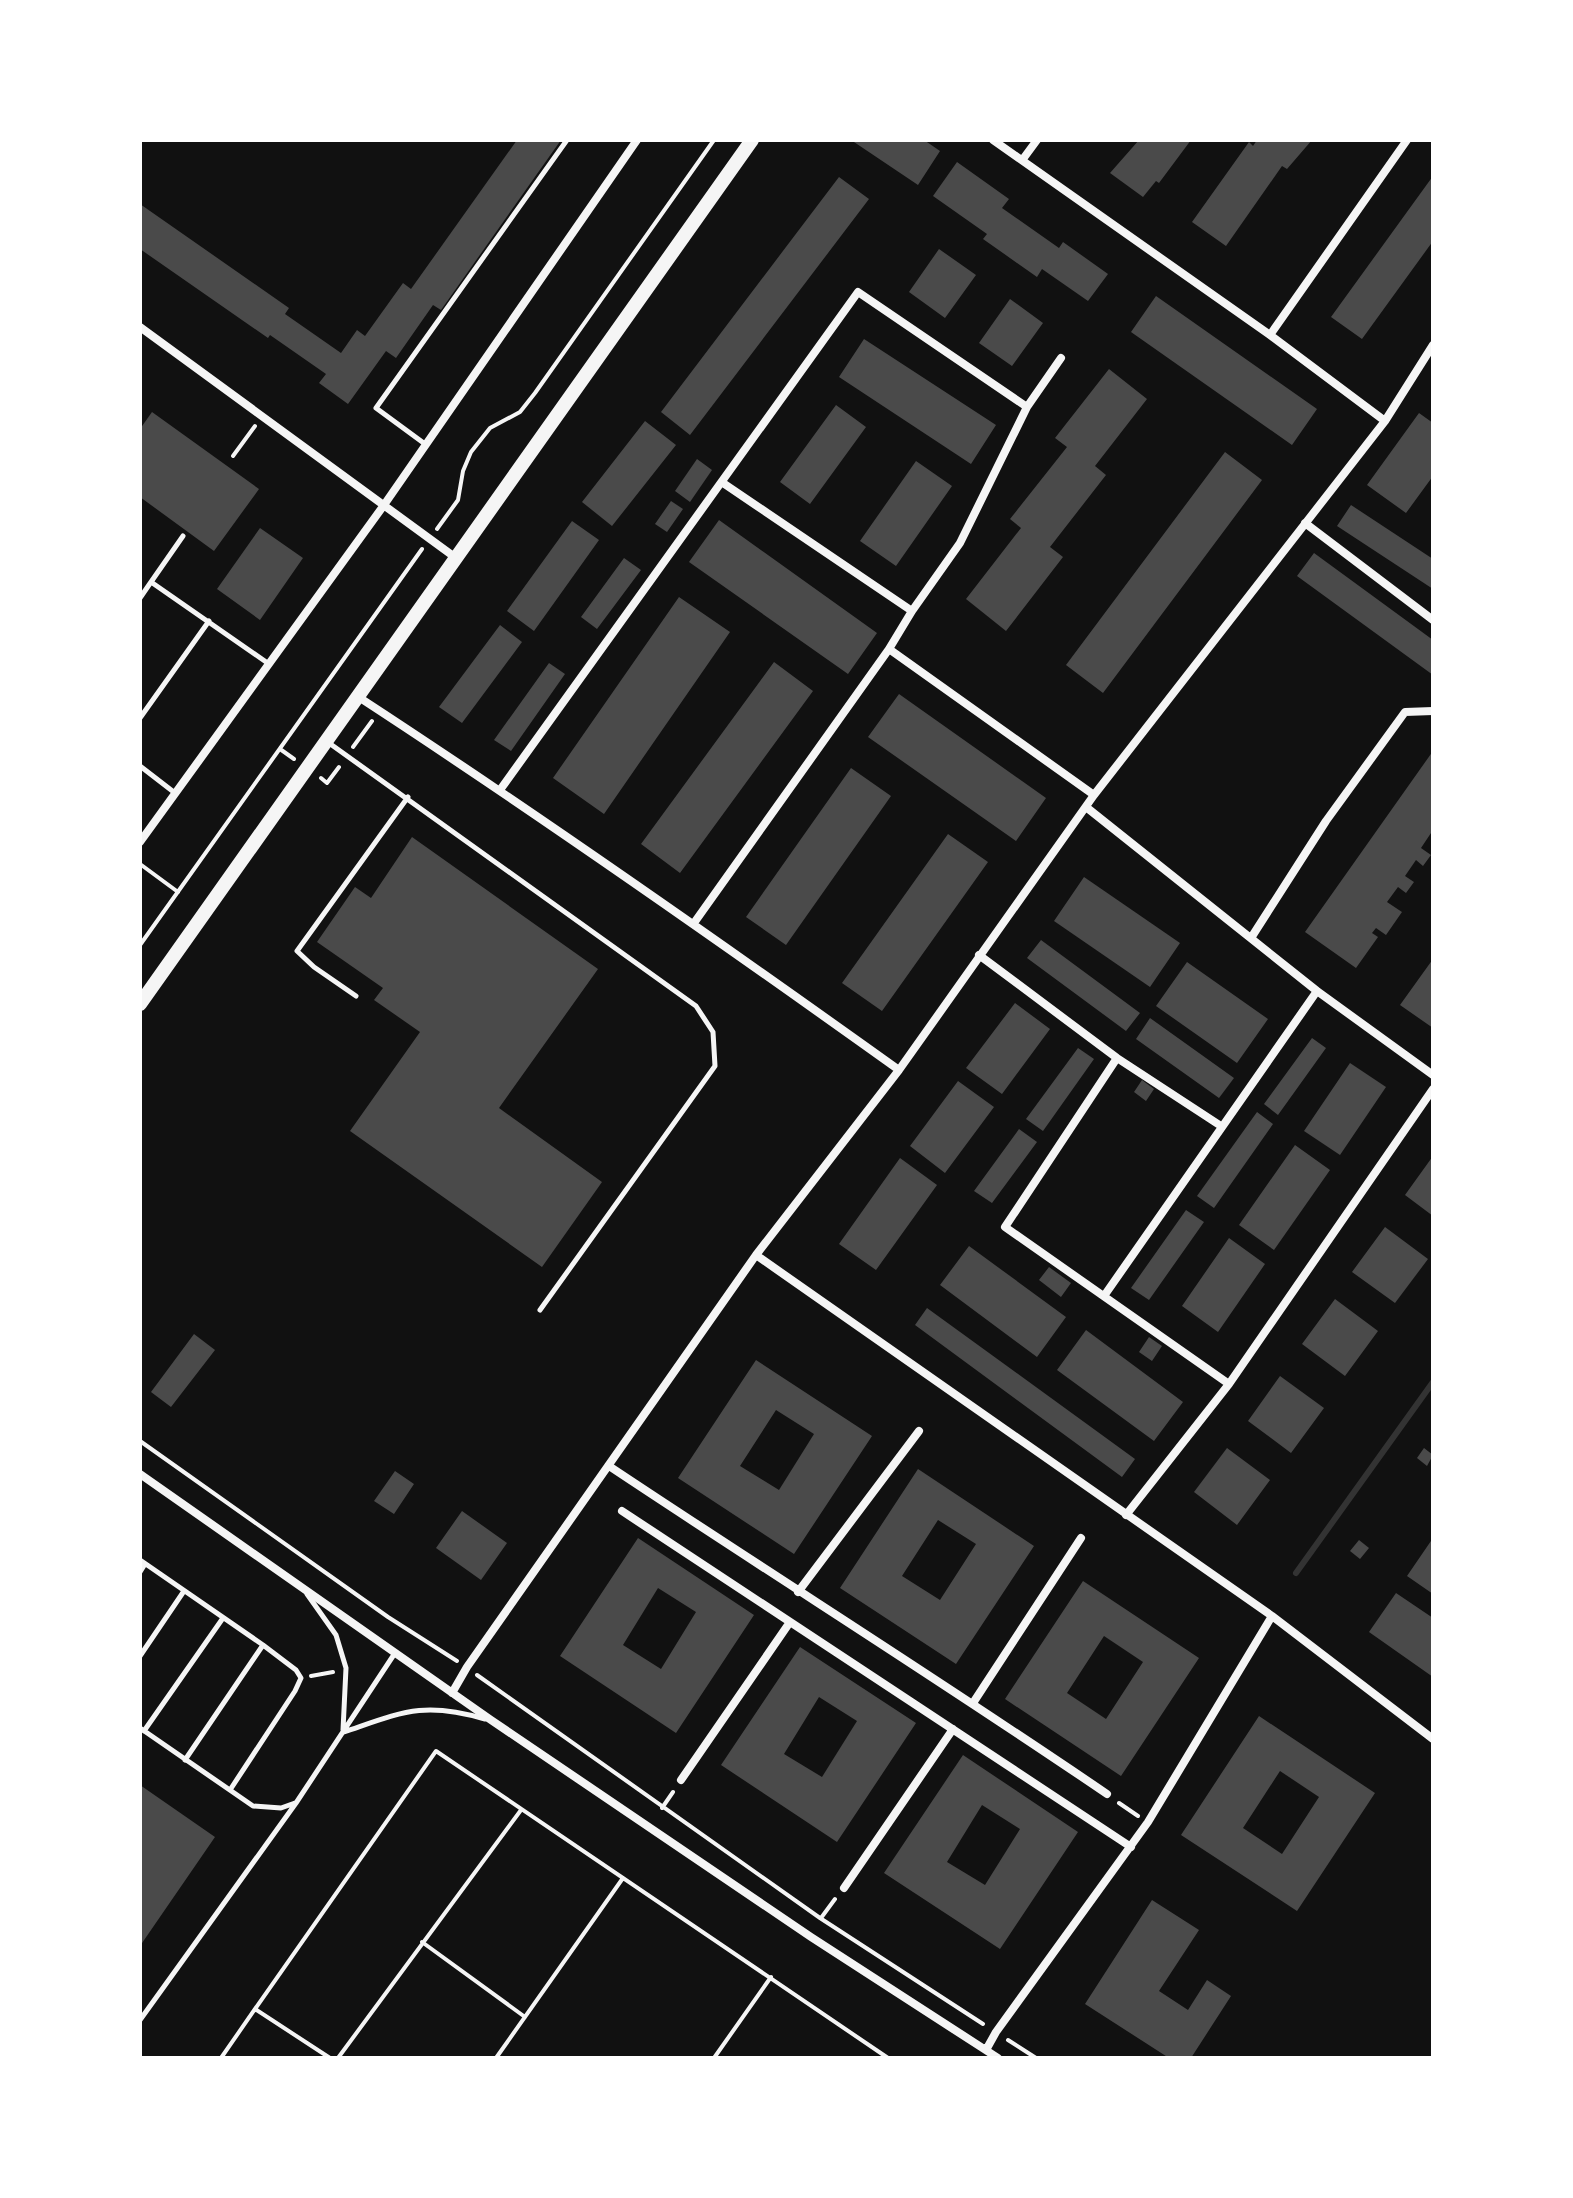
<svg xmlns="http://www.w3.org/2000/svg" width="1573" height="2198" font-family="'Exo 2',sans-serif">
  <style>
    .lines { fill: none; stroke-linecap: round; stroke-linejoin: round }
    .stream { stroke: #333; stroke-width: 6 }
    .building { fill: #4a4a4a; fill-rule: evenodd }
    .path { stroke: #f5f5f5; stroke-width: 4 }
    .service { stroke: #f5f5f5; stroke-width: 5 }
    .minor { stroke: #f5f5f5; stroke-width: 8 }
    .tertiary { stroke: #f5f5f5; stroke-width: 14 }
  </style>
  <rect width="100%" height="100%" fill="#111"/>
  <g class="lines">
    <path class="stream" d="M1296,1573L1433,1382"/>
  </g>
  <path class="building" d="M517,140H561L441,310L433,305L396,358L386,351L348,404L319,383L326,374L270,335L268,338L140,249V204L289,308L285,314L341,353L357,330L365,336L403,283L411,289Z
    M851,140H924L940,151L918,185Z
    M1139,140H1191L1159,183L1156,181L1143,197L1110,173Z
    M1257,140H1312L1287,169L1282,166L1226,246L1192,222L1249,142L1253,146Z
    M957,162L1009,199L1002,208L1059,248L1063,242L1108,274L1088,301L1042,269L1037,277L983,239L987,234L933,196Z
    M1433,176V241L1362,339L1331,317Z
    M839,177L869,199L690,435L661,412Z
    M939,249L976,275L945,318L909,292Z
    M1156,296L1317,409L1292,445L1131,332Z
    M1010,299L1043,323L1012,366L979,343Z
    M864,339L996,425L971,464L839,377Z
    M1109,369L1147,399L1095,466L1106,475L1050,547L1063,557L1006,631L966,599L1021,528L1010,519L1067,447L1055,438Z
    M836,405L866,427L810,504L780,482Z
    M152,412L259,489L214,551L140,497V429Z
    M1419,413L1433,423V476L1406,513L1367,485Z
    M645,421L676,445L612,526L582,502Z
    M1225,452L1262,480L1103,693L1066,665Z
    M697,459L712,470L690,502L675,491Z
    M916,461L952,486L896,566L860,541Z
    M671,501L683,509L667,532L655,524Z
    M1351,505L1433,559V589L1337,526Z
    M719,520L877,633L848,674L689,562Z
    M572,521L599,540L534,631L507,611Z
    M260,528L303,558L260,620L217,589Z
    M1314,553L1433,640V675L1297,576Z
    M624,558L641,570L597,629L581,617Z
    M679,597L730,632L604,814L553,778Z
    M500,625L522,642L462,723L439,707Z
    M774,662L813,691L680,873L641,844Z
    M549,663L565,674L511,751L494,740Z
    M899,694L1046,798L1016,841L868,737Z
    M1433,751V830L1421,848L1431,855L1423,866L1416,860L1405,876L1414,882L1406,893L1398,887L1387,902L1402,912L1386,935L1376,928L1372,933L1378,937L1356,968L1305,932Z
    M851,768L891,796L786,945L746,917Z
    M948,834L988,862L882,1011L842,983Z
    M412,837L598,969L499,1108L602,1182L542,1267L350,1131L420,1032L374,1000L383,988L317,942L355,887L371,898Z
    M1084,877L1180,943L1150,987L1054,921Z
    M1041,940L1140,1013L1126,1031L1027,958Z
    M1433,959V1028L1400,1005Z
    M1187,962L1268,1019L1237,1063L1156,1006Z
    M1015,1003L1050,1029L1002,1094L966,1068Z
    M1150,1018L1234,1078L1219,1098L1136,1039Z
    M1312,1038L1326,1048L1278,1115L1264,1104Z
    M1078,1048L1094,1059L1043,1131L1026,1119Z
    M1350,1063L1386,1087L1340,1155L1304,1131Z
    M1142,1080L1154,1089L1146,1101L1134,1092Z
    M958,1081L994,1107L945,1173L910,1146Z
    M1257,1112L1273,1124L1214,1208L1197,1196Z
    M1019,1129L1037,1142L992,1203L974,1191Z
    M1295,1145L1330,1170L1274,1250L1239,1225Z
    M1433,1156V1216L1405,1195Z
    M900,1158L937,1185L876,1270L839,1244Z
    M1186,1210L1204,1222L1149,1300L1131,1288Z
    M1385,1227L1428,1259L1395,1303L1352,1272Z
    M1229,1238L1265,1264L1218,1332L1182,1306Z
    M969,1246L1066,1317L1037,1357L940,1285Z
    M1049,1267L1071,1283L1061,1297L1039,1280Z
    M1335,1299L1378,1331L1345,1376L1302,1344Z
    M927,1308L1135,1459L1122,1477L915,1325Z
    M1086,1330L1183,1402L1154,1441L1057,1370Z
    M194,1334L215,1350L171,1407L151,1392Z
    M1149,1337L1162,1346L1152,1361L1139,1352Z
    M756,1360L872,1436L794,1554L678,1478ZM776,1410L814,1434L779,1490L740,1466Z
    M1280,1376L1324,1408L1291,1453L1248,1421Z
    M1227,1448L1270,1480L1237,1525L1194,1492Z
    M1424,1448L1433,1455L1427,1466L1417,1458Z
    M918,1469L1034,1546L956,1664L840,1588ZM938,1520L976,1544L940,1600L902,1576Z
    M395,1471L414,1484L394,1514L374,1501Z
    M462,1511L507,1543L481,1580L436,1548Z
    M638,1538L754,1615L676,1733L560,1656ZM658,1588L696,1612L661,1669L623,1645Z
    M1433,1538V1594L1407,1576Z
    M1359,1540L1369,1548L1360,1559L1350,1551Z
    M1083,1581L1199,1658L1121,1776L1005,1699ZM1104,1636L1143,1662L1106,1719L1067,1693Z
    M1396,1593L1433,1618V1677L1369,1632Z
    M800,1647L916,1723L837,1842L721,1765ZM819,1697L857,1721L822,1777L784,1754Z
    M1259,1716L1375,1793L1297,1911L1181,1835ZM1280,1771L1319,1797L1282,1854L1243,1828Z
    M963,1755L1078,1832L1000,1949L884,1873ZM982,1805L1020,1829L985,1885L947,1862Z
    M140,1785L215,1837L140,1946Z
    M1152,1900L1199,1930L1159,1991L1188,2010L1207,1980L1231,1996L1191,2058H1169L1085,2004Z"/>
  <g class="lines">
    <path class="path" d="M233,456L255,426
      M437,529L458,500L463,471L471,452L490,428L520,412L535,393L714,140
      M353,747L372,721
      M280,749L294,759
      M321,778L327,783L339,767
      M140,864L178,892
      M140,945L422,549
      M140,1441L388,1617L457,1661
      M477,1675L820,1918L983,2024
      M311,1676L333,1672
      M1119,1803L1138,1816
      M662,1808L673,1792
      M821,1918L835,1899
      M422,1942L525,2017
      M255,2009L436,1751L888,2058
      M1008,2040L1036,2058
      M221,2058L255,2009L330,2058
      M338,2058L521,1810
      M496,2058L623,1878
      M714,2058L771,1977"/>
    <path class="service" d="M425,444L376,408L567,140
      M183,536L151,582L269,664
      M140,598L151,582
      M140,718L209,621
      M329,743L696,1006L713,1032L715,1066L540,1310
      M140,766L175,793
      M356,996L314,967L297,951L408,797
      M140,1560L263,1645L296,1670L301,1678L295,1691L230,1790
      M140,1572L145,1564
      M307,1594L336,1635L346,1668L343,1730
      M140,1656L184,1591
      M140,1728L253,1806L281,1808L295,1803
      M144,1731L223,1618
      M344,1732C403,1712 423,1701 485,1719
      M185,1760L263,1645
      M140,2020L296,1803L395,1653"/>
    <path class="minor" d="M993,140L1270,335L1385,421
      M1023,159L1037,140
      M140,327L456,558
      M1270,335L1407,140
      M723,483L912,611
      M1305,523L1433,620
      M889,649L1094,795
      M357,696C541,816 720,942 899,1070
      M500,790L858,292L1027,407
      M1086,807L1317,991L1433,1075
      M140,842L384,505L637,140
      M694,923L889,649L912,611L960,543L1027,407L1061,358
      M1251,938L1326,821L1405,712L1433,711
      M979,955L1117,1058L1221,1126
      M1117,1058L1005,1227L1229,1384
      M756,1255L1272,1616L1433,1739
      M1104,1296L1317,991
      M609,1466C774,1576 943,1682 1107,1794
      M140,1474L491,1720L811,1937L998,2058
      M622,1511L1131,1847
      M1126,1515L1229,1384L1433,1089
      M798,1592L919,1431
      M452,1693L467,1667L756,1255L899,1070L1094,795L1385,421L1433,345
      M973,1703L1081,1538
      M681,1780L790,1622
      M844,1888L953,1729
      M986,2050L996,2032L1148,1822L1272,1616"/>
    <path class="tertiary" d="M140,1004L752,140"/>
  </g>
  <rect width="1573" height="2198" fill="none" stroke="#ffffff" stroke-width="284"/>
</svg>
